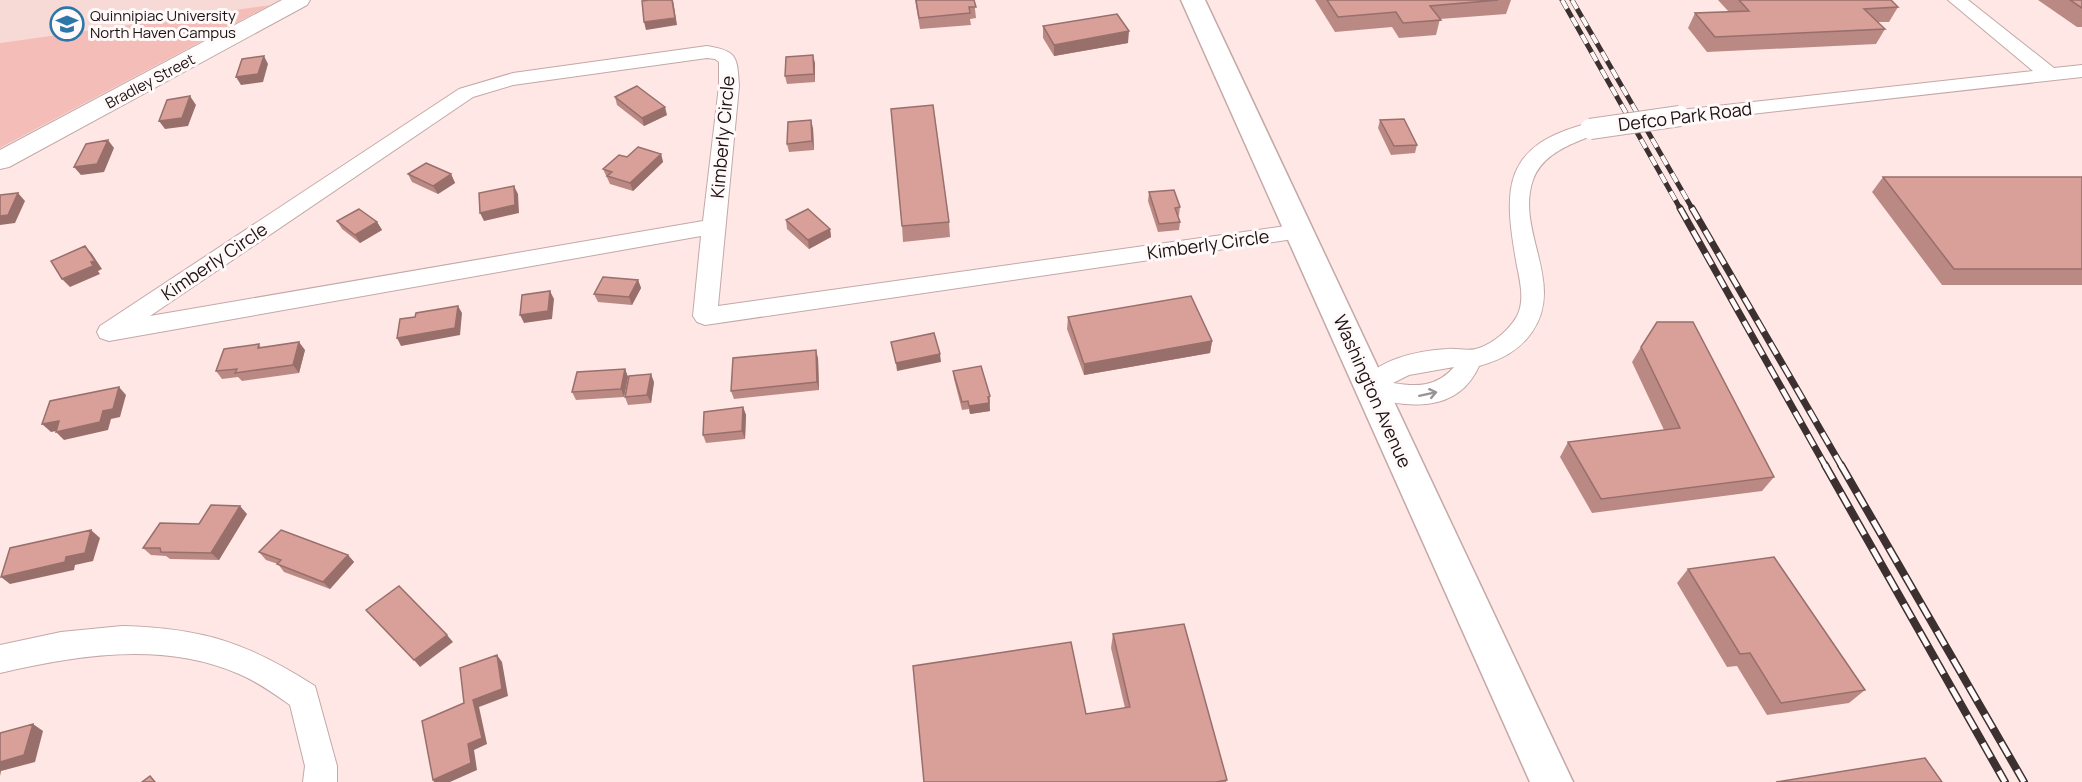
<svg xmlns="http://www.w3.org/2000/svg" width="2082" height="782" font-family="Manrope,sans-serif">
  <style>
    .built { fill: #f7d9d6 }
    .green { fill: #f5bdb7 }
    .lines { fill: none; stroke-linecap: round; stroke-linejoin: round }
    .minor-casing { stroke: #c3a8a6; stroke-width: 2 }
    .tertiary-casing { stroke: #c3a8a6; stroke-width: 2 }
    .primary-casing { stroke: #c3a8a6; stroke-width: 3 }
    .minor { fill: #fff; fill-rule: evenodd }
    .tertiary { fill: #fff; fill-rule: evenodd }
    .primary { fill: #fff; fill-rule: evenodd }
    .rail-far2-casing { stroke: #3c3130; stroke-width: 5 }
    .rail-far1-casing { stroke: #3c3130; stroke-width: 7 }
    .rail-casing { stroke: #3c3130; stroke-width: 8 }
    .rail-far2 { stroke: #fff9f9; stroke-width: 4; stroke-dasharray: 10; stroke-linecap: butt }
    .rail-far1 { stroke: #fff9f9; stroke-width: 4.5; stroke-dasharray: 13; stroke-linecap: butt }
    .rail { stroke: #fff9f9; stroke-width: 5; stroke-dasharray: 16; stroke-linecap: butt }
    .minor-bridge-casing { stroke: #c3a8a6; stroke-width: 22; stroke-linecap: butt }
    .minor-bridge { stroke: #fff; stroke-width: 20 }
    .wall { fill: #bb8984 }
    .shaded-wall { fill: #986f6b }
    .building { fill: #d99f99; stroke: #986f6b; stroke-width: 1.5 }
    .oneway { stroke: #989494 }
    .labels { text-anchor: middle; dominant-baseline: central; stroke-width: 6; stroke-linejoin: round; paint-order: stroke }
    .far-poi-label { font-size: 15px; fill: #1b1211; stroke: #fff9f9; text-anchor: start }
    .far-street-label { font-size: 15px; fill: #1b1211; stroke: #fff9f9 }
    .street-label { font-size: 18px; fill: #1b1211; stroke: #fff9f9 }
  </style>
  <rect width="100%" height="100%" fill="#fee7e5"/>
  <path class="built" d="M0,0H280L270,5L0,43Z"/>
  <path class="green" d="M270,5L0,148V43Z"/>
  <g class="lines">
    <g class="minor-casing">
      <path id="minor" d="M1948,0H1968L2054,68L2082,65V77L1680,122L1673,120L1670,116L1673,112L1680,110L2033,71Z
        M707,46C738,51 737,57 739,86L718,306L1300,224L1308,226L1311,231L1308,236L1300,238L705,325L697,322L693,316L701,236L109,341L100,338L97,332L100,326L459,89L513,73ZM707,58L715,59L719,62V86L703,221L150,316L473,97L513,85Z
        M1590,123L1597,125L1600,129C1596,135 1588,137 1581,140C1561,148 1540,159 1533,180C1515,230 1566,283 1532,332C1519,351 1500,360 1479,366C1457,415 1405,408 1362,395L1358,388C1374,359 1417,351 1447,349C1458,348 1469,352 1479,348C1494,343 1510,329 1517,316C1525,301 1520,281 1517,266C1503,189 1501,145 1590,123ZM1454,367C1437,387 1417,387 1393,383L1409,375Z
        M122,626C203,628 248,643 315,686L337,766V782H303L305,766L290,705C274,694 258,682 239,674C163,641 78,655 0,673V645L61,632Z"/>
    </g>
    <g class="tertiary-casing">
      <path id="tertiary" d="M282,0H310L307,5L9,167L0,169V150Z"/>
    </g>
    <g class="primary-casing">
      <path id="primary" d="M1181,0H1205L1573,782H1530Z"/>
    </g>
    <use href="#minor" class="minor"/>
    <use href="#tertiary" class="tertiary"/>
    <use href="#primary" class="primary"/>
    <g class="rail-far2-casing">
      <path id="rail-far2" d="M1562,0L1681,210
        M1572,0L1693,210"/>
    </g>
    <g class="rail-far1-casing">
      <path id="rail-far1" d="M1680,208L1826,467
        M1692,208L1842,467"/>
    </g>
    <g class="rail-casing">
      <path id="rail" d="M1825,465L2005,782
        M1841,465L2024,782"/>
    </g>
    <use href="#rail-far2" class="rail-far2"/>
    <use href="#rail-far1" class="rail-far1"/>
    <use href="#rail" class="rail"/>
    <g class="minor-bridge-casing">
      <path id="minor-bridge" d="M1590,129L1680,116"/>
    </g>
    <use href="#minor-bridge" class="minor-bridge"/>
  </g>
  <path class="wall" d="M915,0H974L976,18L970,19L971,25L920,29Z
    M1315,0H1511L1506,14L1440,19L1436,35L1399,38L1392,27L1335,32Z
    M1718,0H1891L1898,7L1889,22H1878L1885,29L1876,44L1707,52L1688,28L1695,13L1729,12Z
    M2038,0H2082V27H2077Z
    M1043,26L1128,43L1054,56L1043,38Z
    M815,63V82L787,84L785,76Z
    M615,97L667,115L644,126L617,105Z
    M1380,120L1417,145L1415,153L1391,155L1378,128Z
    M813,128L814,150L789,152L787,144Z
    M661,154L663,162L633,191L610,184L603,169L627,157Z
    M408,174H451L455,183L438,194L412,182Z
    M1883,177H2082V285H1942L1872,192Z
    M1149,192L1180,207L1179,215L1178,216L1180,222L1179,230L1158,232L1148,201Z
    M786,220L830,229L831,237L809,249L787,229Z
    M337,221L377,222L382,230L360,243L342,229Z
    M949,222L950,237L903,242L902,226Z
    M638,280L641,288L632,305L598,302L594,294Z
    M1068,317L1212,341L1210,353L1084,375L1067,329Z
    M259,344L261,348L305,350L299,373L242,381L238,377L222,379L216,371Z
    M1641,347L1774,477L1762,491L1592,513L1560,457L1568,442L1664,430L1632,362Z
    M818,358L819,390L734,399L731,391Z
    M625,369L628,377L624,397L576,400L572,392Z
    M953,371L990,396V411L970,414L969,409L962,410L954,379Z
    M654,382L651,403L628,405L625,397Z
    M743,407L746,415L745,439L706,443L703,435Z
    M247,514L219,560L170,559L166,556L151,555L143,548L199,524Z
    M259,552L348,555L354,562L330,589L284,572L278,564L266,560Z
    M1688,569L1865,690L1849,703L1767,715L1737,666L1727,667L1677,583Z
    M1113,634L1227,780L1226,782H924L1086,714L1125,708L1111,648Z"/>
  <path class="shaded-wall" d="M673,0L677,25L646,30L644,22Z
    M1129,31L1128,43L1054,56V45Z
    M813,55L815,63V82L814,74Z
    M264,56L268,64L263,82L241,85L236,77Z
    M190,96L196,105L188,126L165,129L159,121Z
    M665,107L667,115L644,126L642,118Z
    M811,120L813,128L814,150L812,141Z
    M108,140L114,148L104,172L81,175L74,167Z
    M661,154L663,162L633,191L630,183Z
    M451,174L455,183L438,194L433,186Z
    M514,186L518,194L519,213L484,221L480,213Z
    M18,193L25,201L15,223L0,225V216Z
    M377,222L382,230L360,243L355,235Z
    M830,229L831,237L809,249L808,240Z
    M85,246L92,254L102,269L98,271L100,274L70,287L62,279Z
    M638,280L641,288L632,305L629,297Z
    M550,291L554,299L552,319L524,323L520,315Z
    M458,306L462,313L460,335L401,346L397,338Z
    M1212,341L1210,353L1084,375V364Z
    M299,342L305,350L299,373L293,365Z
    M816,350L818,358L819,390L817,382Z
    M940,354L941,362L897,371L896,363Z
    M625,369L628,377L624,397L621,389Z
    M651,374L654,382L651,403L647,395Z
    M119,387L126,395L120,417L111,419L108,430L64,440L56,432L103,411Z
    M989,403L990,411L970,414L969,406Z
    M743,407L746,415L745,439L742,431Z
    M59,421L68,429L51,432L42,424Z
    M240,506L247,514L219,560L211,553Z
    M91,530L100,538L93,561L75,565L74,570L10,584L1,577L66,557Z
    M348,555L354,562L330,589L323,582Z
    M447,635L453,642L420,667L414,660Z
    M497,655L502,662L508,696L479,707L487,744L474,750L477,770L450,782H434L433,780L468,744L473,700Z
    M33,724L43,731L35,762L1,771L0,776V762Z"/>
  <path class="building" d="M649,0H672L675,18L644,22L642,1Z
    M916,0H974L976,7H969L970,13L919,18Z
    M1327,0H1498L1430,6L1441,20L1403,23L1396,12L1338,17Z
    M1739,0H1891L1898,7L1864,9L1885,29L1715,37L1695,13L1749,11Z
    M2070,0H2082V8Z
    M1117,14L1129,31L1054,45L1043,26Z
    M813,55L814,74L785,76L786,57Z
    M264,56L258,74L236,77L242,59Z
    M637,86L665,107L642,118L615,97Z
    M190,96L182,118L159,121L167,100Z
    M933,105L949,222L902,226L891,109Z
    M1404,119L1417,145L1394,146L1380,120Z
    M811,120L812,141L787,144L788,122Z
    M108,140L97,164L74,167L86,144Z
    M638,147L661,154L630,183L607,176L612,172L603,169L619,155L627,157Z
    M426,163L451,174L433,186L408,174Z
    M1883,177H2082V269H1954Z
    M514,186L515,205L480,213L479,193Z
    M1174,190L1180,207L1175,208L1180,222L1159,224L1149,192Z
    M18,193L8,215L0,216V195Z
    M359,209L377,222L355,235L337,221Z
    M808,209L830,229L808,240L786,220Z
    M85,246L95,261L91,262L93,266L62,279L51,261Z
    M603,277L638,280L629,297L594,294Z
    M550,291L548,311L520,315L522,295Z
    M1191,296L1212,341L1084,364L1068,317Z
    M458,306L455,328L397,338L400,319L415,317L416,313Z
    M1657,322H1693L1774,477L1601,499L1568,442L1680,428L1641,347Z
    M934,333L940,354L896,363L891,342Z
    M299,342L293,365L235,373L237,369L216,371L224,349L259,344L258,348Z
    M816,350L817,382L731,391L733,358Z
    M981,366L990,396L988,397L989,403L969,406L968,401L962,402L953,371Z
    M625,369L621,389L572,392L577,372Z
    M651,374L647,395L625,397L629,376Z
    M119,387L113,409L103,411L100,422L56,432L59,421L42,424L50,401Z
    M743,407L742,431L703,435L704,412Z
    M211,505L240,506L211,553L161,552L160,548H143L160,523L199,524Z
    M91,530L85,553L66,557L65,562L1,577L10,548Z
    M281,530L348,555L323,582L277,564L281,560L259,552Z
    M1774,557L1865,690L1781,703L1750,653L1740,654L1688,569Z
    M399,586L447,635L414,660L366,610Z
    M1184,624L1227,780L1216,782H924L913,666L1071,642L1086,714L1130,707L1113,634Z
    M497,655L502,689L473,700L482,738L468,744L471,763L433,780L422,721L464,703L460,668Z
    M33,724L24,755L0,762V733Z
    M1925,758L1942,782H1776Z
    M150,776L155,782H142Z"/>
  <defs><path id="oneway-shaft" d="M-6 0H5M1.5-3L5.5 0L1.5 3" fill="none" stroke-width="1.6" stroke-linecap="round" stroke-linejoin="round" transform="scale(1.5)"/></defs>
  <use class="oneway" href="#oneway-shaft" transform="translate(1428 394) rotate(-12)"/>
  <defs>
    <g id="university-ring" transform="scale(1.725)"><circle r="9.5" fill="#fff9f9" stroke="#2b77aa" stroke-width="1.5"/><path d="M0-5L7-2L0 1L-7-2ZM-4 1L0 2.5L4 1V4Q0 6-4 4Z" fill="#2b77aa"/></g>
  </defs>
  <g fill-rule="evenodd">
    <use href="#university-ring" x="67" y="24"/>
  </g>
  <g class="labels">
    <g class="far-poi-label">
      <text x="90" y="15">Quinnipiac University<tspan x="90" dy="17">North Haven Campus</tspan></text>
    </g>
    <g class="far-street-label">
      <text transform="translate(150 81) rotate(-28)">Bradley Street</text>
    </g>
    <g class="street-label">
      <text transform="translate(1685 116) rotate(-7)">Defco Park Road</text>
      <text transform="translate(722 137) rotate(-85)">Kimberly Circle</text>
      <text transform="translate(1208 244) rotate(-8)">Kimberly Circle</text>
      <text transform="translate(214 261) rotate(-34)">Kimberly Circle</text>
      <text transform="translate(1373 391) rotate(66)">Washington Avenue</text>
    </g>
  </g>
</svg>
